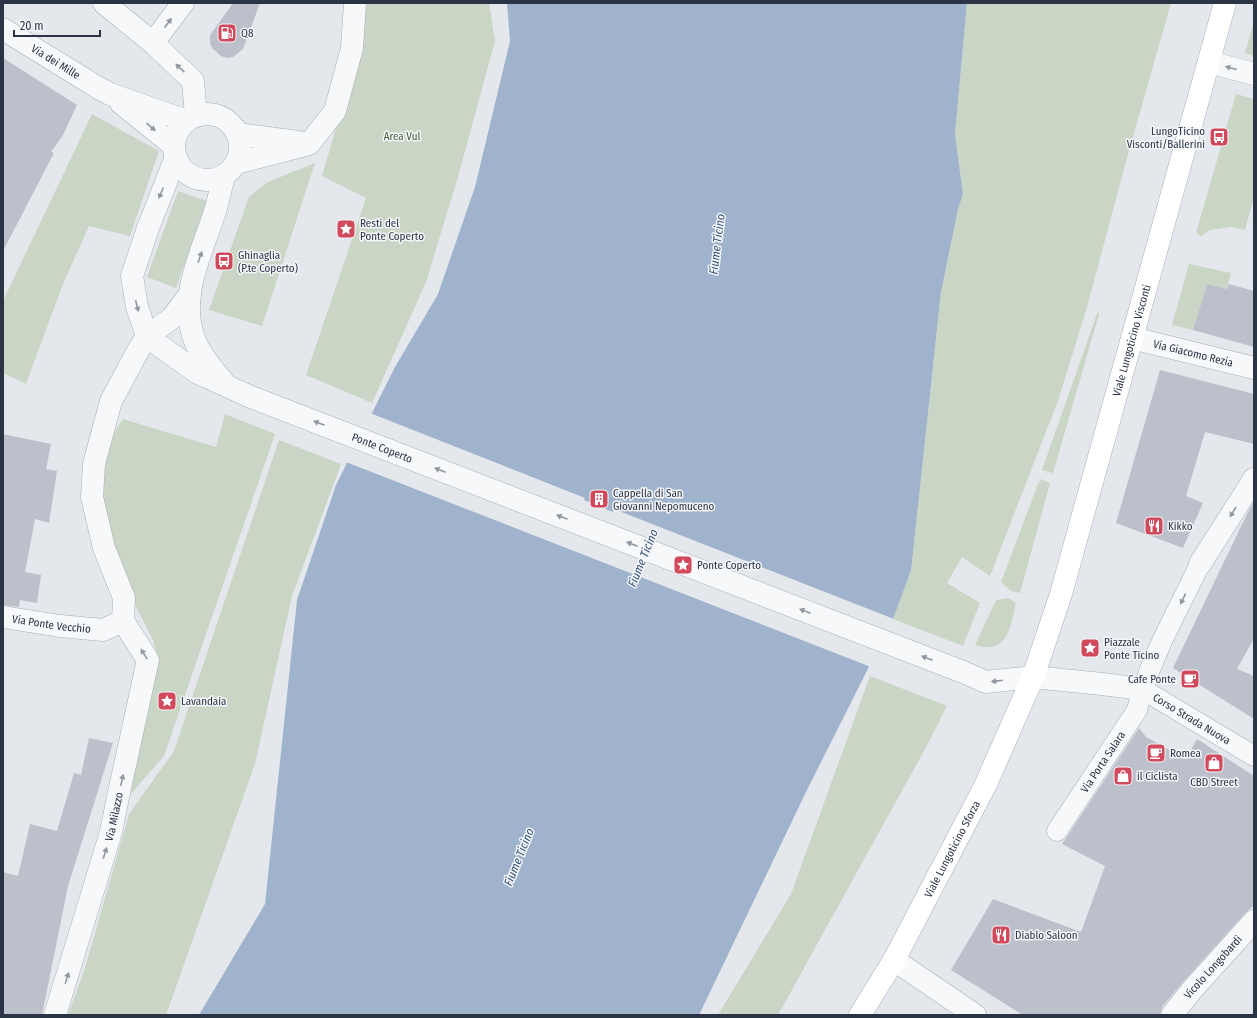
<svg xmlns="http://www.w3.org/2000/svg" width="1257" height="1018" font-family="'Fira Sans Condensed',sans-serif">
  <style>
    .green { fill: #c9d6c5 }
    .water { fill: #9fb4cc }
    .pier { fill: #e4e7ec }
    .building { fill: #bbc0ca }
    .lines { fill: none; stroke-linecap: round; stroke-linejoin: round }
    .pedestrian-casing { stroke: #a9aeb7; stroke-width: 21 }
    .minor-casing { stroke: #a9aeb7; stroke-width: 23 }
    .tertiary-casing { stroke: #a9aeb7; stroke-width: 23 }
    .secondary-casing { stroke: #a9aeb7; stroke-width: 23 }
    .pedestrian { stroke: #f7f8fa; stroke-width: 20 }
    .minor { stroke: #f7f8fa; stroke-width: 22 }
    .tertiary { stroke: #f7f8fa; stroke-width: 22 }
    .secondary { stroke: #fff; stroke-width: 22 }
    .oneway { fill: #9196a0 }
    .labels { text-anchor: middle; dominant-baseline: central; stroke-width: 3; stroke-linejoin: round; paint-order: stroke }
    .poi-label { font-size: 11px; fill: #2b3445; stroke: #f4f6f9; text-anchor: start }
    .street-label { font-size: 11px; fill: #2b3445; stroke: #f4f6f9 }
    .park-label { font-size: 11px; fill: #3f6138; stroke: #f4f6f9 }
    .water-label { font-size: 12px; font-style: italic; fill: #34527a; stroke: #f4f6f9 }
  </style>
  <rect width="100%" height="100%" fill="#e4e7ec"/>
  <path class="green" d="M363,3H489L495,41L458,177L426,282L372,403L306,375L366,198L322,176L360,46Z
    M967,3H1171L1127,158L1087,307L1058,401L990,576L962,557L947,583L980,603L963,646L893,619L911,571L941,292L958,209L963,194L955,134Z
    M1254,21V56L1245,53Z
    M1236,94L1254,99V197L1245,230L1231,227L1210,230L1201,236L1196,233Z
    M92,114L159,151L130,236L89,226L63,284L26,384L3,373V301Z
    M315,163L262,326L209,310L249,197L268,182Z
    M178,191L207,201L176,288L147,277Z
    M1189,264L1231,273L1227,289L1207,284L1193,330L1172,325Z
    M1098,311L1099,314L1053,473L1042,470Z
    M225,414L275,434L164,756L122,804L156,651L153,640L128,591L98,496L104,448L123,419L216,447Z
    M279,440L341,464L292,596L255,764L171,1001L166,1015H68L85,968L129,814L174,751Z
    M1041,479L1050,483L1020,593L1011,591L1001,582L1038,484Z
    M1008,598L1016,603C1011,626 1007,656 975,645L996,600Z
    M870,676L947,706L924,751L778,1015H718L791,894Z"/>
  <path class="water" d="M507,3H967L955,134L963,194L958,209L941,292L911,571L893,619L806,792L699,1015H199L265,904L297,600L336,485L395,367L438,294L475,187L510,41Z"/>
  <path class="pier" d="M370,413L585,498L584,500L613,512L614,509L894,619L871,667L346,462Z"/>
  <path class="building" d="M233,3H260L243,49L233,57L227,58L221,56L212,48L210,43V36L213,31Z
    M3,58L77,105L63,135L51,152L54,153L3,251Z
    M1207,284L1227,289L1229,284L1254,291V347L1193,330Z
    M1160,370L1254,394V444L1205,432L1186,496L1203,503L1183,548L1116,523Z
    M3,434L51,444L46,469L57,471L49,523L35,519L25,572L41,575L37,603L20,600L19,607L3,605Z
    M1254,502V638L1237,669L1254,676V719L1173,668L1247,514Z
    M1139,728L1146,737L1186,759L1197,739L1254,776V905L1245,913L1182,983L1162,1007L1160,1015H1023L951,970L993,899L1081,932L1105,866L1062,844Z
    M89,738L113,743L68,886L42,1015H3V872L18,876L30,824L57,831L74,773L81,775Z"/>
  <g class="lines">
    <g class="pedestrian-casing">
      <g id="pedestrian">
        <path id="s1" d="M1142,689L1254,756"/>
        <path id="s2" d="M1057,831L1137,710C1149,660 1178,610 1200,564"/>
      </g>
    </g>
    <g class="minor-casing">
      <g id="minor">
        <path d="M104,3L153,43L193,81L196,116"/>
        <path d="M153,43L183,3"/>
        <path d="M1209,62L1254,74"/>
        <path id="s3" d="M176,157L148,228L132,276L137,307L147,336L153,341L198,373L251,397L963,672L986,682L1033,677L1102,684L1142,689"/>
        <path d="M224,176C221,187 219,198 216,208C204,249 179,292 193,335C198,353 213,369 224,383"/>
        <path id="s4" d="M1132,338L1254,368"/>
        <path d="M1200,564L1254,479"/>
        <path id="s5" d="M3,617L60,626L103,630L123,621"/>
        <path d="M123,621L124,598L104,548L92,497L94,464L111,401L139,349L147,336L172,318L190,294"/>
        <path d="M894,960L975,1015"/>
        <path id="s6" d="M55,1015L111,832L118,797L148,660L123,621"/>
        <path id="s7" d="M1172,1015L1191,991L1254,921"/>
      </g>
    </g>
    <g class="tertiary-casing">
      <g id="tertiary">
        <path id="s8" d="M3,29L97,87L110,94L187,121"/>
        <path d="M121,103L174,146"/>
        <circle cx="207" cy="147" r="33"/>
        <path d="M238,134L298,142"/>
        <path d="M236,163L309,144L335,111L352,48L355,3"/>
      </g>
    </g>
    <g class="secondary-casing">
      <g id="secondary">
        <path id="s9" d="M860,1015L894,960L986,784L1033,677L1061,594L1225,3"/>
      </g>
    </g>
    <use href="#pedestrian" class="pedestrian"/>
    <use href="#minor" class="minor"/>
    <use href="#tertiary" class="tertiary"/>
    <use href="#secondary" class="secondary"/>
  </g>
  <defs><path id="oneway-solid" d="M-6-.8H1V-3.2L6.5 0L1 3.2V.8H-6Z"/></defs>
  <g class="oneway">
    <use href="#oneway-solid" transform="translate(168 23) rotate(-53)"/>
    <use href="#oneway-solid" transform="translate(180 68) rotate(-137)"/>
    <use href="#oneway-solid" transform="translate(1231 68) rotate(-165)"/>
    <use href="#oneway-solid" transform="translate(151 127) rotate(40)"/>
    <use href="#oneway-solid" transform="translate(161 193) rotate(112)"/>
    <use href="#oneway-solid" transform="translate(200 257) rotate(-71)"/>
    <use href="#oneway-solid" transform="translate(137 306) rotate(76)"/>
    <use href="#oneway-solid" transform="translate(319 423) rotate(-159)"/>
    <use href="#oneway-solid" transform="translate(440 470) rotate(-159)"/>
    <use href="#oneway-solid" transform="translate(1233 512) rotate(122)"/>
    <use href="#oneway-solid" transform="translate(562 517) rotate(-159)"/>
    <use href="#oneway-solid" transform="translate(632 544) rotate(-159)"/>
    <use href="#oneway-solid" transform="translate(1183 599) rotate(116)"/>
    <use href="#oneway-solid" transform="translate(805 611) rotate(-159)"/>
    <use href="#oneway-solid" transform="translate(144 654) rotate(-122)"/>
    <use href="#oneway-solid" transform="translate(927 658) rotate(-159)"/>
    <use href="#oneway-solid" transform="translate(997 681) rotate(173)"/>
    <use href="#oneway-solid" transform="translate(122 780) rotate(-78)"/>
    <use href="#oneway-solid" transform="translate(105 853) rotate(-73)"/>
    <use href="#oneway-solid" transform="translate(67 978) rotate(-73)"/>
  </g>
  <defs>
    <g id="fuel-square" transform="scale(1)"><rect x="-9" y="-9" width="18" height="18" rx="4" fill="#d1495b" stroke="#f4f6f9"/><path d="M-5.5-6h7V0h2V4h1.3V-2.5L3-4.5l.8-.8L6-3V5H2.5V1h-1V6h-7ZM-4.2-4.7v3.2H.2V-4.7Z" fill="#fff"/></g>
    <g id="bus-square" transform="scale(1)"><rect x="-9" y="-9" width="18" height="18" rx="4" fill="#d1495b" stroke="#f4f6f9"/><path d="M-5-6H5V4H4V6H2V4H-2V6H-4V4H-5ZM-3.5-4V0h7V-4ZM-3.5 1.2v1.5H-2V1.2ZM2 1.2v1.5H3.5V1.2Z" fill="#fff"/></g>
    <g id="sight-square" transform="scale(1)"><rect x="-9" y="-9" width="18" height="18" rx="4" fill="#d1495b" stroke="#f4f6f9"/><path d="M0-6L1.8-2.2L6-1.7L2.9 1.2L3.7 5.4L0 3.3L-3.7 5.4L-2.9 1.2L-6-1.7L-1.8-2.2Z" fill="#fff"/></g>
    <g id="building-square" transform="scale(1)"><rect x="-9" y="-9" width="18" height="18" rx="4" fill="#d1495b" stroke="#f4f6f9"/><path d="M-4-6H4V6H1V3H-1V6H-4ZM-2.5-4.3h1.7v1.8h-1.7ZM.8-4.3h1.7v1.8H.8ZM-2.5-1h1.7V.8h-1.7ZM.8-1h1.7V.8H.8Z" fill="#fff"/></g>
    <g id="restaurant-square" transform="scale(1)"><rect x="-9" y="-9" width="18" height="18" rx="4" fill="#d1495b" stroke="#f4f6f9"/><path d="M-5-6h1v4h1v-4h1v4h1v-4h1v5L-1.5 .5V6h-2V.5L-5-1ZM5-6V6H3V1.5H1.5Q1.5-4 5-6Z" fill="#fff"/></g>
    <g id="cafe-square" transform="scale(1)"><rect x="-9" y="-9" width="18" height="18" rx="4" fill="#d1495b" stroke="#f4f6f9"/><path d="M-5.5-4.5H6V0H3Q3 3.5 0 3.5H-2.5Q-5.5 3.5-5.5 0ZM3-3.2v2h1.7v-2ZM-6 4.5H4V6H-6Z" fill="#fff"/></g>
    <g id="shop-square" transform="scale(1)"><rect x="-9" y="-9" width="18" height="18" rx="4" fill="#d1495b" stroke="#f4f6f9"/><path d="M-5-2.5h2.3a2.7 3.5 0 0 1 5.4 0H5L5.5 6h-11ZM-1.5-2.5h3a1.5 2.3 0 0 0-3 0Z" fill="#fff"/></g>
  </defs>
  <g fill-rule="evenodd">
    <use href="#fuel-square" x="227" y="33"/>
    <use href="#bus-square" x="1219" y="137"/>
    <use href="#sight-square" x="346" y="229"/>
    <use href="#bus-square" x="224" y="261"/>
    <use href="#building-square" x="599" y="499"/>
    <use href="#restaurant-square" x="1154" y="526"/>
    <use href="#sight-square" x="683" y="565"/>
    <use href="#sight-square" x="1090" y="648"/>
    <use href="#cafe-square" x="1190" y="679"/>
    <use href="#sight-square" x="167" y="701"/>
    <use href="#cafe-square" x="1156" y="753"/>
    <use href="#shop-square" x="1214" y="763"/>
    <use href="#shop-square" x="1123" y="776"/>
    <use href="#restaurant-square" x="1001" y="935"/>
  </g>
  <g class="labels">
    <g class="poi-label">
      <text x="241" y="33">Q8</text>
      <text x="1205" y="131" text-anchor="end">LungoTicino<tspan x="1205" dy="13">Visconti/Ballerini</tspan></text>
      <text x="360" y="223">Resti del<tspan x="360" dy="13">Ponte Coperto</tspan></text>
      <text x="238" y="255">Ghinaglia<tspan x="238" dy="13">(P.te Coperto)</tspan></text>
      <text x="613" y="493">Cappella di San<tspan x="613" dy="13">Giovanni Nepomuceno</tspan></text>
      <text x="1168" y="526">Kikko</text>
      <text x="697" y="565">Ponte Coperto</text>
      <text x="1104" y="642">Piazzale<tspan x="1104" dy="13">Ponte Ticino</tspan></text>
      <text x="1176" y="679" text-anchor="end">Cafe Ponte</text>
      <text x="181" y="701">Lavandaia</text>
      <text x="1170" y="753">Romea</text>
      <text x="1137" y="776">il Ciclista</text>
      <text x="1214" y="782" text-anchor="middle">CBD Street</text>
      <text x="1015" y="935">Diablo Saloon</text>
    </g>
    <g class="street-label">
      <text stroke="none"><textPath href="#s8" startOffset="62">Via dei Mille</textPath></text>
      <text stroke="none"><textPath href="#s9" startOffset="731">Viale Lungoticino Visconti</textPath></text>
      <text stroke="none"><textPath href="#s4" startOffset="63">Via Giacomo Rezia</textPath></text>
      <text stroke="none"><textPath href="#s3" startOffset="451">Ponte Coperto</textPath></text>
      <text stroke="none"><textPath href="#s5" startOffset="49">Via Ponte Vecchio</textPath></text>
      <text stroke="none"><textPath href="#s1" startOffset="58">Corso Strada Nuova</textPath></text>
      <text stroke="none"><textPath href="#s2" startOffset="83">Via Porta Salara</textPath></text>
      <text stroke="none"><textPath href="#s6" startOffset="207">Via Milazzo</textPath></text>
      <text stroke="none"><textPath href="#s9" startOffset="190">Viale Lungoticino Sforza</textPath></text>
      <text stroke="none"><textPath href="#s7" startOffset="63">Vicolo Longobardi</textPath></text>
    </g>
    <g class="park-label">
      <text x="402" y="136">Area Vul</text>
    </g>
    <g class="water-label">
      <text transform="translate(717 244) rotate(-83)">Fiume Ticino</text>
      <text transform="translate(643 558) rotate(-68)">Fiume Ticino</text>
      <text transform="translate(519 857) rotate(-68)">Fiume Ticino</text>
    </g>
  </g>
  <rect width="1257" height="1018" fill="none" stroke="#2b3445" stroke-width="8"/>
  <path d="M14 30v6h86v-6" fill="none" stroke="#2b3445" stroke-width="2"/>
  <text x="20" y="30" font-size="12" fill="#2b3445" stroke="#f4f6f9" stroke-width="3" paint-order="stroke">20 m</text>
</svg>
